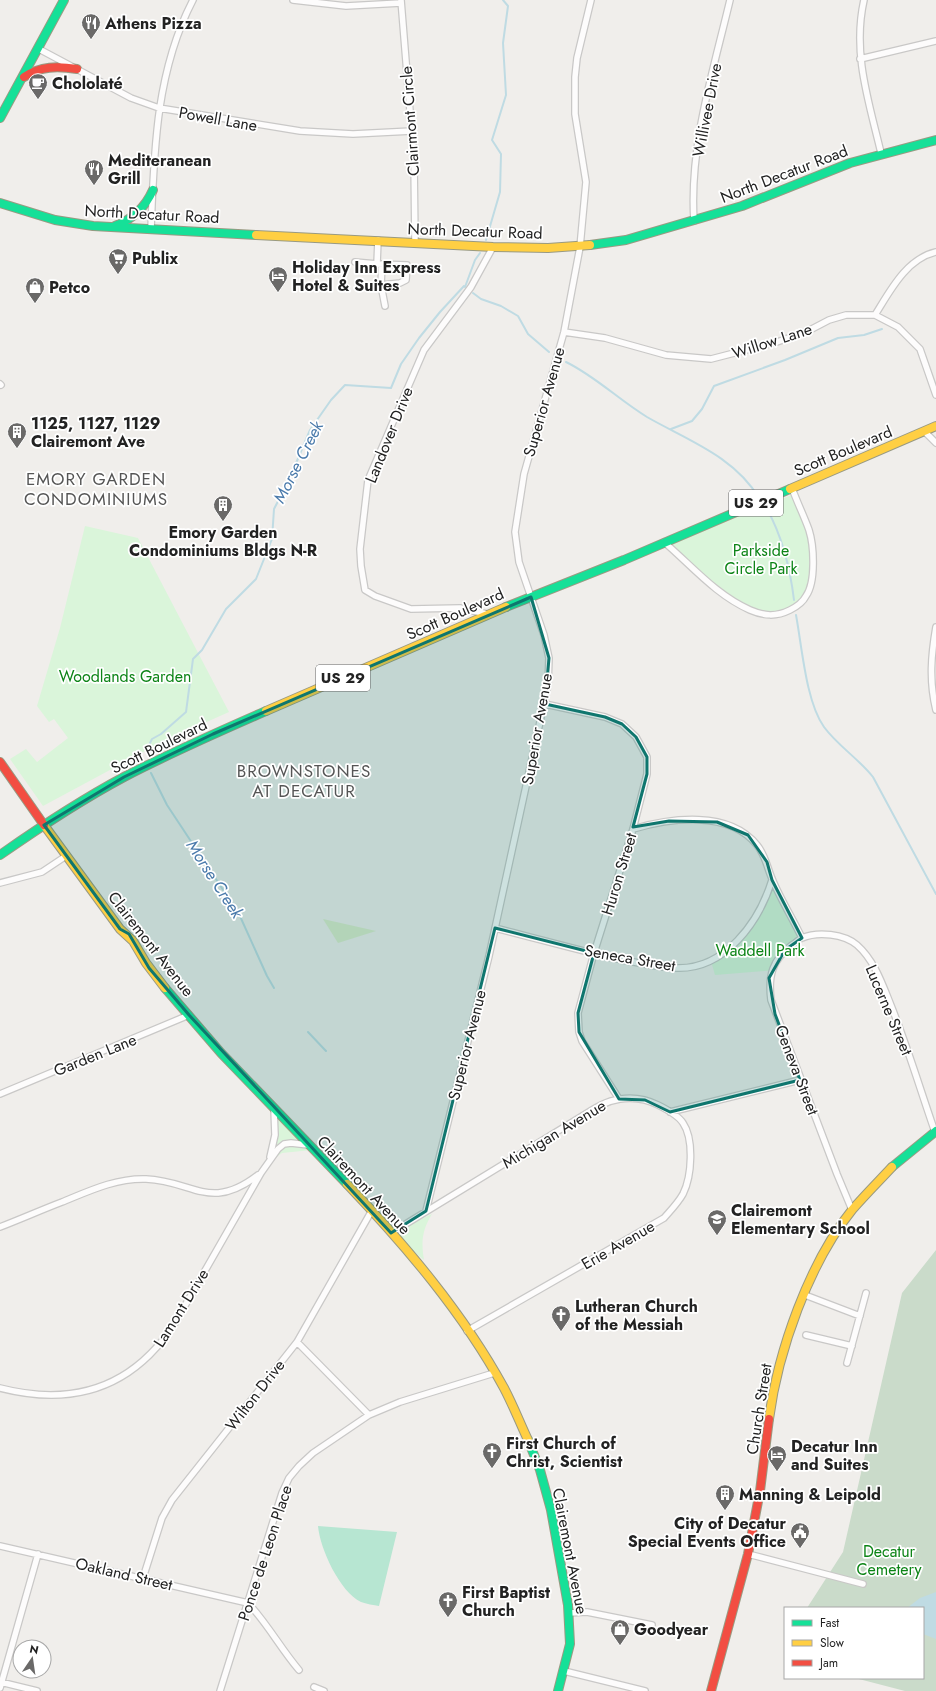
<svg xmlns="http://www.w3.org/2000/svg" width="936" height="1691" font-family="Jost,sans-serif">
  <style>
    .grass { fill: #ddeccb }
    .cemetery { fill: #cadbca }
    .park { fill: #daf5da }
    .pitch { fill: #b7e6d2 }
    .water { fill: #bfdbe3 }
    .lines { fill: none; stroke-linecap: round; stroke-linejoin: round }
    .stream { stroke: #bfdbe3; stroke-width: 2 }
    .street-casing { stroke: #c9c8c7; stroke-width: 8 }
    .fast-casing { stroke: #999a82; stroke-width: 10 }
    .slow-casing { stroke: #999a82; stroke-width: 10 }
    .jam-casing { stroke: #999a82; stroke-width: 10 }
    .street { stroke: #fdfcfc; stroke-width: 5.5 }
    .fast { stroke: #16e098; stroke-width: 8 }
    .slow { stroke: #ffcf43; stroke-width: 8 }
    .jam { stroke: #f24e42; stroke-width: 8 }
    .marked { fill: #0f766e; fill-opacity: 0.2; stroke: #0f766e; stroke-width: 3; stroke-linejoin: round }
    .labels { text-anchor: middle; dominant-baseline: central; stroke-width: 3.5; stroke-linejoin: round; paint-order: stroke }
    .shield { fill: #fff; stroke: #646464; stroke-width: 1 }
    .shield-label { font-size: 15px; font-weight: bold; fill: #222 }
    .poi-label { font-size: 16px; font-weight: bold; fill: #222; stroke: #fff; text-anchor: start }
    .street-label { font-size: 16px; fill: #222; stroke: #fff }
    .park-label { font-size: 16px; fill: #0c8416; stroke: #fff }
    .water-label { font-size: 17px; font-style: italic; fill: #4a7aab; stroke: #fff }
    .neighbourhood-label { font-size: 17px; letter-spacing: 1px; fill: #555; stroke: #fff }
  </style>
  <rect width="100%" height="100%" fill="#f0eeeb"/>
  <path class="grass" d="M323,919L376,931L338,943Z"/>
  <path class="cemetery" d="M936,1250V1691H905L855,1678H923V1608H807L843,1552L902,1293Z"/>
  <path class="park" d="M797,493C805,518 819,571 805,595C800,602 795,604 788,608C781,611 770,615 762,612C724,600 697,570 669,544Z
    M85,526L138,538L229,712L162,742L43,806L10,759L26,749L37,762L68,738L54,719L49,722L37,706L60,628Z
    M773,887L800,937L780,958L776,970L715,975L711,961C743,951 759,915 773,887Z
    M275,1109L312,1150L282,1153L267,1164L271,1155Z
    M432,1214C422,1230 421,1242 424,1260L391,1233Z"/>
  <path class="pitch" d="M318,1526L397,1532L379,1606C374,1605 366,1604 361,1602C340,1592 320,1549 318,1526Z"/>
  <path class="water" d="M936,1592V1639L923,1634V1608H907L920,1598Z"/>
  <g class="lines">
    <path class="stream" d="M486,240L500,192L501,154L492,140L506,95L503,43L508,6L503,0
      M465,287L475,260L480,253
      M473,293L481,299L501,306L518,316L528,334L549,352
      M566,362C595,376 619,400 647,417C687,440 734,456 759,498
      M671,429L692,421L702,409L714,386L785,360L838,338L864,335L882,329
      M767,509C783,538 790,567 794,600
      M796,615C802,647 806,702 824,727C838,746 859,759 873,777L936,894
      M148,747L152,739L161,734L186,712L193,659L202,650L226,609L256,579L272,539L274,509L289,480L310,430L331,400L345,385L391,388L401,364L419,338L440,312L464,286
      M151,773L167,805L239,914L267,976L274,988
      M308,1032L326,1051"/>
    <g class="street-casing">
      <path id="street" d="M293,0L346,6L401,3
        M401,0L414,160L415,243
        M864,0C852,53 869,102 881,153
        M39,49L131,98L159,108L300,131L353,134L412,131
        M860,59L936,41
        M694,221C689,146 713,72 730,0
        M151,229C154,151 156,71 193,0
        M378,240L377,264L407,265L406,280L400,283L381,285L385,306
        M355,262L377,264
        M381,285L382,264
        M875,315C890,291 906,259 936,252
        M564,332L605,338L666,355L711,359L777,342L808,331L829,320L846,315H875L898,327L920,349L936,395
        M0,384L1,385
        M924,431L936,443
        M664,542C692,566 716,595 750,610C764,616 776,617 790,610C796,607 803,602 806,596C816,582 814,546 809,530C804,516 797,502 792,488
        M487,614L460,608L411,609L375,596L365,590L361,566L360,549L368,480L424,350L471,287L493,247
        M936,627C931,656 929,681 936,710
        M545,704L605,717L622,724L636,737L647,757V774L633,829L594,953L578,1013L579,1032L582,1041L619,1099
        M633,829C671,818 729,810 757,845C766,856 767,868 773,881C781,900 793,919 802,938
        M0,883L42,872L66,856
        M495,928C535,938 574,949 613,958C634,962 655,967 676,968C725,970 759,922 772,880
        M0,1094L189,1015
        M670,1112L800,1080
        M270,1157L275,1135L274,1109
        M852,1210L837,1174L771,1000C768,976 772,960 792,945C796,943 799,939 802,938C818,931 844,934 857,945C874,960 882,983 890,1003C907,1045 920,1089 935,1132
        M426,1211L489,956L548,685L549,658L544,635L519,562L515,532L524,474L564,332L580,247L586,182L575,114V77L577,58L591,0
        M0,1227C21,1219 41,1210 62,1202C89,1191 116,1178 146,1179C194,1181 210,1212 258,1175
        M391,1233L584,1115C595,1108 606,1101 620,1099C633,1097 646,1099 658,1105C666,1109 678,1115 683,1123C694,1139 692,1176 683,1194C678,1203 671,1210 664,1218L467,1331
        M805,1295L860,1316
        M806,1335L852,1346
        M297,1342L369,1415
        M847,1363L866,1293
        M0,1388C74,1407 133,1388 175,1323L261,1173L278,1149L284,1144L291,1143L308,1145
        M0,1546L248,1603C267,1623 281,1649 299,1670
        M748,1554L863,1584
        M143,1578L162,1518L172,1500L297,1342L371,1212
        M569,1613L587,1612L652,1625
        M564,1671L645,1691
        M0,1682L37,1691
        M314,1687L324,1691
        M0,1688L38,1554
        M220,1691L282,1493L289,1478L299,1466L313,1453L369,1415L400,1402L494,1373"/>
    </g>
    <g class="fast-casing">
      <path id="fast" d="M0,118L64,0
        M0,203L55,220L93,226L256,235
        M115,226C133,219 145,208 153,190
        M590,245L626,240L742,206L850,163L936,140
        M506,607L624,560L790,489
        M0,855C40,827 81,800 124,777C170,753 218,732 266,711
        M165,988L221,1053L347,1184
        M892,1167L936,1131
        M528,1440L540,1470L551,1510L568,1605L570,1644L558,1691"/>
    </g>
    <g class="slow-casing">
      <path id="slow" d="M256,235L493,247L548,248L590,245
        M790,489L936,426
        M266,711L506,607
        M44,825L120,929L133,941L146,963L165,988
        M347,1184C406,1246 463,1313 504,1388C513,1405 520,1423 528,1440
        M769,1419C778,1351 809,1263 852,1210C865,1195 879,1181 892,1167"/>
    </g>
    <g class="jam-casing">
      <path id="jam" d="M24,77C41,66 57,66 77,69
        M0,762L44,825
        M711,1691L748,1554L760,1491L769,1419"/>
    </g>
    <use href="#street" class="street"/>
    <use href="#fast" class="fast"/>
    <use href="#slow" class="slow"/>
    <use href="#jam" class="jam"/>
  </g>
  <path class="marked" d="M531,597L549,658L545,704L605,717L622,724L636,737L647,757V774L633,827L669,821L717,822L748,835L767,862L772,880L802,938L785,950L769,978L775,1014L800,1080L670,1112L645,1100L619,1099L579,1032L578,1013L594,953L495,928L426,1211L391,1233L189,1015L149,968L129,934L120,929L44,825L124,777L213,734Z"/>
  <defs>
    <g id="restaurant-pin" transform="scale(1)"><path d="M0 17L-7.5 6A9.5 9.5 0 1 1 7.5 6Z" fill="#6a6968" stroke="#fff"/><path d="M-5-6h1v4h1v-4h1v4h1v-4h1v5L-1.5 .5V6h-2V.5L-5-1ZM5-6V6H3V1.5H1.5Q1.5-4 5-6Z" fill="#fff"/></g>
    <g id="cafe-pin" transform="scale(1)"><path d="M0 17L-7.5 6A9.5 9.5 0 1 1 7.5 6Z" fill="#6a6968" stroke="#fff"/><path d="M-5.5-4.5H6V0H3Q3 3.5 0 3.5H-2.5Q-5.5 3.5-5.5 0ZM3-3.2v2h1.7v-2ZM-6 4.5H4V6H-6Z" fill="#fff"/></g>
    <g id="supermarket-pin" transform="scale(1)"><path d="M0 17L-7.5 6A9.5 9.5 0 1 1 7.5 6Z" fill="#6a6968" stroke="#fff"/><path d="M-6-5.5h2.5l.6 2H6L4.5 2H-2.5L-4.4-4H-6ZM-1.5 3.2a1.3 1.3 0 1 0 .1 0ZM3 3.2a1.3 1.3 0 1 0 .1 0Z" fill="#fff"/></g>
    <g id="hotel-pin" transform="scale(1)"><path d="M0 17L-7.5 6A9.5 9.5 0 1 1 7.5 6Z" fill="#6a6968" stroke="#fff"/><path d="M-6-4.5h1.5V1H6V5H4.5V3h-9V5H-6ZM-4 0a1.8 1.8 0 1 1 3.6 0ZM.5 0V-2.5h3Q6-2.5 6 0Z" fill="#fff"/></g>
    <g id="shop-pin" transform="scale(1)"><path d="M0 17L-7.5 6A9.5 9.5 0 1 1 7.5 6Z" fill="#6a6968" stroke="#fff"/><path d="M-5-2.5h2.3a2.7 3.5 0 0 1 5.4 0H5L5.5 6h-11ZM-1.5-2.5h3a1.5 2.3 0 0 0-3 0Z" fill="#fff"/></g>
    <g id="building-pin" transform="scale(1)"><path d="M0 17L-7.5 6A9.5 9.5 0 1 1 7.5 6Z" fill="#6a6968" stroke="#fff"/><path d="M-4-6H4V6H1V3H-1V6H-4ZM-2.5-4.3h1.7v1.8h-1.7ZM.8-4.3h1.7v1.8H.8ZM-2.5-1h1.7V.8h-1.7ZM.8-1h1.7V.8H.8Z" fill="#fff"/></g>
    <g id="school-pin" transform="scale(1)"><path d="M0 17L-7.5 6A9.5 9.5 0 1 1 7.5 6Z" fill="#6a6968" stroke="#fff"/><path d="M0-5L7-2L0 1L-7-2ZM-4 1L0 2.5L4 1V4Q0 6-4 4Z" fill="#fff"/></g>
    <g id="church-pin" transform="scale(1)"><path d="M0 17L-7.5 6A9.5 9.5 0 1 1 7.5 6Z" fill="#6a6968" stroke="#fff"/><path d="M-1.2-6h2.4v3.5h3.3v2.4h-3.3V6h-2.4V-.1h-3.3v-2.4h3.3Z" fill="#fff"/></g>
    <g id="civic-pin" transform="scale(1)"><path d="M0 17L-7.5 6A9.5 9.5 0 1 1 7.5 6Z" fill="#6a6968" stroke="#fff"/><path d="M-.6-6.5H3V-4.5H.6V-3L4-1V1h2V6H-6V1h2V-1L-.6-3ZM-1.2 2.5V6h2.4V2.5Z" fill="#fff"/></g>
  </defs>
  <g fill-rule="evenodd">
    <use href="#restaurant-pin" x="91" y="23"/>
    <use href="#cafe-pin" x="38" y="83"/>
    <use href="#restaurant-pin" x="94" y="169"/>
    <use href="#supermarket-pin" x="118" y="258"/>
    <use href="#hotel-pin" x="278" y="276"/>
    <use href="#shop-pin" x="35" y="287"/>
    <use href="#building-pin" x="17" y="432"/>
    <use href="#building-pin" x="223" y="505"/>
    <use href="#school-pin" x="717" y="1219"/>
    <use href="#church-pin" x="561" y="1315"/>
    <use href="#church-pin" x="492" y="1452"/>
    <use href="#hotel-pin" x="777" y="1455"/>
    <use href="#building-pin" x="725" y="1494"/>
    <use href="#civic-pin" x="800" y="1532"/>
    <use href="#church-pin" x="448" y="1601"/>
    <use href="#shop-pin" x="620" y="1629"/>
  </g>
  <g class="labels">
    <g class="shield">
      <rect x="729" y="490" width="54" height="26" rx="3"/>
      <rect x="316" y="665" width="54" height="26" rx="3"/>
    </g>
    <g class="shield-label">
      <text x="756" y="503">US 29</text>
      <text x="343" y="678">US 29</text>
    </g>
    <g class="poi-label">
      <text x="105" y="23">Athens Pizza</text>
      <text x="52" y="83">Chololaté</text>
      <text x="108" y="160">Mediteranean<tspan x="108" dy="18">Grill</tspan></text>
      <text x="132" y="258">Publix</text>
      <text x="292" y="267">Holiday Inn Express<tspan x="292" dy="18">Hotel &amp; Suites</tspan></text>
      <text x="49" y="287">Petco</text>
      <text x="31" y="423">1125, 1127, 1129<tspan x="31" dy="18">Clairemont Ave</tspan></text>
      <text x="223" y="532" text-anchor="middle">Emory Garden<tspan x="223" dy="18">Condominiums Bldgs N-R</tspan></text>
      <text x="731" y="1210">Clairemont<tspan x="731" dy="18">Elementary School</tspan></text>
      <text x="575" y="1306">Lutheran Church<tspan x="575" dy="18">of the Messiah</tspan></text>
      <text x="506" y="1443">First Church of<tspan x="506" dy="18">Christ, Scientist</tspan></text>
      <text x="791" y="1446">Decatur Inn<tspan x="791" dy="18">and Suites</tspan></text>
      <text x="739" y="1494">Manning &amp; Leipold</text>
      <text x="786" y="1523" text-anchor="end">City of Decatur<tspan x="786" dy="18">Special Events Office</tspan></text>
      <text x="462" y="1592">First Baptist<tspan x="462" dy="18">Church</tspan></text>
      <text x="634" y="1629">Goodyear</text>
    </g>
    <g class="street-label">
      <text transform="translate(707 110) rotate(-79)">Willivee Drive</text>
      <text transform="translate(218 119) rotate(10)">Powell Lane</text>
      <text transform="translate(410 121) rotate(-94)">Clairmont Circle</text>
      <text transform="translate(784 174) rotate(-21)">North Decatur Road</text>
      <text transform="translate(152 214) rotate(3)">North Decatur Road</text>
      <text transform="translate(475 231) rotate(2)">North Decatur Road</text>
      <text transform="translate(772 341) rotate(-18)">Willow Lane</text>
      <text transform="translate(544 402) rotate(-74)">Superior Avenue</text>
      <text transform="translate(389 435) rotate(-68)">Landover Drive</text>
      <text transform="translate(843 451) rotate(-23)">Scott Boulevard</text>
      <text transform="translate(455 614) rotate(-24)">Scott Boulevard</text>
      <text transform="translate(537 729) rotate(-80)">Superior Avenue</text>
      <text transform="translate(159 746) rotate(-26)">Scott Boulevard</text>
      <text transform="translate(619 874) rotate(-73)">Huron Street</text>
      <text transform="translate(151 944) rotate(52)">Clairemont Avenue</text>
      <text transform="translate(630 958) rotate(10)">Seneca Street</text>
      <text transform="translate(889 1010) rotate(67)">Lucerne Street</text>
      <text transform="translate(467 1045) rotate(-76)">Superior Avenue</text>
      <text transform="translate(95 1055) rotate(-22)">Garden Lane</text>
      <text transform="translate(797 1070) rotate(69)">Geneva Street</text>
      <text transform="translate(554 1134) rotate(-31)">Michigan Avenue</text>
      <text transform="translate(364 1185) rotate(47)">Clairemont Avenue</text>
      <text transform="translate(618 1245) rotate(-30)">Erie Avenue</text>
      <text transform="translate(181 1308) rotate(-58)">Lamont Drive</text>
      <text transform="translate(255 1395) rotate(-52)">Wilton Drive</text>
      <text transform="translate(759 1409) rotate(-81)">Church Street</text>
      <text transform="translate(570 1551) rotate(79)">Clairemont Avenue</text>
      <text transform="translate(265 1553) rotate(-72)">Ponce de Leon Place</text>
      <text transform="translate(124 1574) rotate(13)">Oakland Street</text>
    </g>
    <g class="park-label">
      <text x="761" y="550">Parkside<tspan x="761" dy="18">Circle Park</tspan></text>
      <text x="125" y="676">Woodlands Garden</text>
      <text x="760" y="950">Waddell Park</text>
      <text x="889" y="1551">Decatur<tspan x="889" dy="18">Cemetery</tspan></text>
    </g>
    <g class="water-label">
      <text transform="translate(298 462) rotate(-63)">Morse Creek</text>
      <text transform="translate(215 879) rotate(57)">Morse Creek</text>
    </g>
    <g class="neighbourhood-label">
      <text x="96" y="479">EMORY GARDEN<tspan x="96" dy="20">CONDOMINIUMS</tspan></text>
      <text x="304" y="771">BROWNSTONES<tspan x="304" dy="20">AT DECATUR</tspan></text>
    </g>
  </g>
  <rect x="784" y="1607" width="140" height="72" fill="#ffffff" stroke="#a7a7a7"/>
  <rect x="792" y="1620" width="20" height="6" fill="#16e098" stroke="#a7a7a7"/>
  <text x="820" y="1627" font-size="12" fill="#222222">Fast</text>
  <rect x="792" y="1640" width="20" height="6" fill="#ffcf43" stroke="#a7a7a7"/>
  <text x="820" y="1647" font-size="12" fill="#222222">Slow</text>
  <rect x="792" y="1660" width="20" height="6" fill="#f24e42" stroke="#a7a7a7"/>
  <text x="820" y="1667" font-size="12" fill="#222222">Jam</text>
  <g transform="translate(32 1659) rotate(13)"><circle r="19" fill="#ffffff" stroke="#a7a7a7"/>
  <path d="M0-3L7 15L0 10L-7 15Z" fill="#6a6968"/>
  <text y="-6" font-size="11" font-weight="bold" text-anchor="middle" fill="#222222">N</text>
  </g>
</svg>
